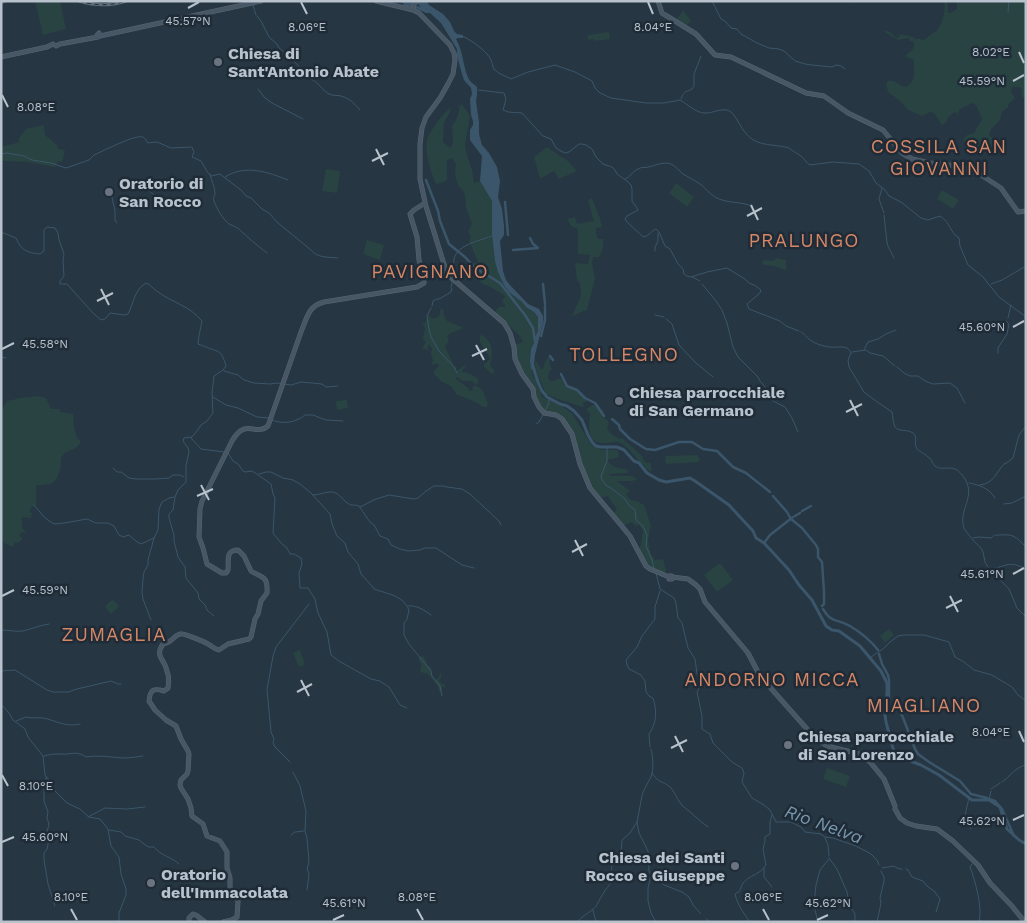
<svg xmlns="http://www.w3.org/2000/svg" width="1027" height="923" font-family="'Work Sans',sans-serif">
  <style>
    .green { fill: #284342 }
    .water { fill: #3b566b }
    .lines { fill: none; stroke-linecap: round; stroke-linejoin: round }
    .stream { stroke: #3b566b; stroke-width: 1 }
    .canal { stroke: #3b566b; stroke-width: 2.5 }
    .river { stroke: #3b566b; stroke-width: 3 }
    .secondary-casing { stroke: #58656f; stroke-width: 5 }
    .secondary { stroke: #485765; stroke-width: 4 }
    .rail-casing { stroke: #5c6c78; stroke-width: 3 }
    .rail { stroke: #1f2c37; stroke-width: 1; stroke-dasharray: 4; stroke-linecap: butt }
    .ticks { fill: none; stroke: #b7c2cc; stroke-width: 2 }
    .worship-dot { fill: #6b7280; stroke: #1f2c37; stroke-width: 2 }
    .labels { text-anchor: middle; dominant-baseline: central; stroke-width: 5; stroke-linejoin: round; paint-order: stroke }
    .poi-label { font-size: 16px; font-weight: bold; fill: #b7c2cc; stroke: #1f2c37; text-anchor: start }
    .water-label { font-size: 18px; font-style: italic; fill: #7797af; stroke: #1f2c37 }
    .quarter-label { font-size: 19px; letter-spacing: 1px; fill: #d78766; stroke: #1f2c37 }
    .ticks-label { font-size: 12px; text-anchor: middle; fill: #b7c2cc; stroke: #1f2c37; stroke-width: 5; stroke-linejoin: round; paint-order: stroke }
  </style>
  <rect width="100%" height="100%" fill="#263642"/>
  <path class="green" d="M35,1H60L66,29L43,35Z
    M944,1L947,2C949,6 947,10 948,13H950L957,9V1H1026V98H1023L1021,94L1022,90L1020,87H1012L1011,91L1015,98L1009,103L1008,107L1002,112L1000,120L992,128L990,132L989,135L992,138L999,140L1004,147L1002,150H986L963,140L967,135L974,133L982,119L976,105L972,103L959,110L958,118L957,113L955,112L948,117L946,123L942,125L934,113L930,112L922,116L908,110L900,101L888,92L886,84L888,81C895,79 899,86 906,87C918,78 913,71 914,60L905,56L913,49L914,42L910,41L908,38L898,40L881,30L890,32L897,38L899,37L900,34L913,37L916,39H920L923,40C926,39 927,37 929,36C931,34 934,33 936,31C943,24 946,10 944,1Z
    M683,10L691,21L686,26L676,20Z
    M609,32L610,39L595,41L594,39L588,40V35Z
    M462,104L470,116L465,145L467,155L472,170L474,183L480,181L492,201V235L495,261L509,292L522,302L526,307L534,311L538,317V331L535,337L534,343L531,349L530,361L533,376L536,380L542,397L558,404L572,413L590,443L601,450H618L619,457L612,459H608L609,463L615,467L628,470L627,473L609,474L611,476H633L637,479L633,481H617L630,491L626,494L631,500L637,501L644,505L651,525L648,540L651,554L655,560L663,559L666,570L664,574L648,568L638,550L640,548L643,531L639,525L635,526L632,522L623,526L613,514L617,509L607,496L601,498L591,488L581,463L578,450L561,417L544,412L515,359L514,345L523,342L520,336L494,313L499,307H506L502,301L505,296C499,292 493,288 486,285C476,280 470,277 471,264L478,262L469,241L471,236L468,232L472,224L466,208L465,196L464,192L458,185L455,174L456,164L452,158L447,160V180L441,183L436,184C431,173 424,151 427,140C429,132 444,112 451,107L450,112L444,123L443,142L450,148L453,143L452,126L456,120L459,112V106Z
    M44,125L45,135L57,145L58,149L65,150L62,162L58,161L55,167L28,162L1,161V147L19,142V138L26,129Z
    M547,147L568,161L577,171L559,179L554,171L540,179L534,157Z
    M326,169L340,171L337,193L322,191Z
    M676,183L694,197L687,207L669,193Z
    M942,190L959,200L953,209L937,199Z
    M592,198L600,218L602,227L596,228V232L598,239H603V248L599,257H593L592,263L595,278L587,310C582,311 577,315 572,316L581,296L580,283L577,280L575,263L588,264L590,255L578,254V229L571,226L567,219L575,217L577,224L594,221V219H593L588,200Z
    M367,240L384,245L380,260L363,254Z
    M776,258L786,260V270L774,266L764,265L762,263L763,260L773,261Z
    M443,308L444,316L447,321L462,327L461,329L451,333L447,336L449,341L445,346C447,353 452,359 454,366L457,367L456,368L457,371L468,363L462,371V372C467,372 474,375 478,379V384L476,385L472,381H462L457,377L455,378L468,388L469,391H472L473,386C484,385 484,396 488,403L487,407H483L477,403L456,394L452,387L441,381L433,373L439,365L436,363L433,365H431L433,361L431,354L432,348L428,344V350L422,348L426,342L423,339L425,328L422,323H425L429,314L430,317C435,319 436,319 440,315V310Z
    M481,334C494,343 493,352 490,365L495,372L492,374L484,367V365L490,359C487,350 476,343 481,334Z
    M548,357L551,358L549,362L552,369L549,372L548,378L549,380L552,381L561,378L566,386L574,389L588,401L583,403L584,406L582,407C570,402 558,400 546,394C542,383 535,373 535,361L538,363L541,369H543L545,362Z
    M38,396L46,398L51,409H60V412L73,414L74,427L77,438L81,441C76,452 70,448 63,455C60,458 61,462 61,466C60,471 57,481 52,483C48,485 40,485 36,485V506L31,507L30,512L32,513L31,518L22,517C22,522 21,528 26,532L25,533L22,532L19,535L23,539L18,543L15,542L13,547L4,543L1,534V415L3,408L7,401L20,398Z
    M347,400L348,408L337,410L336,401Z
    M596,403L604,412L602,414L603,417L606,420L607,419L609,424L607,427C610,434 613,436 620,439L622,438L642,456L644,461L647,463H650C652,467 653,469 650,472C647,469 645,467 642,464C634,457 628,445 618,442C614,441 610,443 606,443C587,444 588,428 590,414L586,409Z
    M697,455L700,459L698,462L666,464L665,456Z
    M720,563L733,580L717,592L704,575Z
    M113,600L119,606L111,614L105,607L109,602Z
    M889,629L894,635L885,643L880,636Z
    M300,650L305,664L299,667L293,653Z
    M423,656L427,662L426,663L432,669L430,672L435,680L439,677L440,673H441V677L439,680L440,682L446,686L445,688L442,686V693L439,691L437,685L428,674L420,672L421,670L420,668L422,664L419,661V657Z
    M827,768L850,776L846,787L823,779Z"/>
  <path class="water" d="M401,1H411L413,5L421,7L414,1H427L429,5L443,14L450,22L454,31L457,34L463,35V38H458L456,39C464,52 463,71 470,81C472,83 475,85 477,87V95L476,101L479,122V134L482,145L489,153L497,167L500,181L498,197L502,209L504,226V235L500,241L503,271L506,280L510,285L528,304L539,309L543,316V322L535,355L534,364L536,370L531,369L530,361L531,349L534,343L535,337L538,331V317L534,312L526,307L522,302L509,292L504,285L498,272L495,261L492,235V201L480,181L482,156L470,140V130L473,125V121L471,115L470,99L472,94L471,88L464,80L462,74L457,56V49L441,23L430,13H426L413,7L405,6Z"/>
  <g class="lines">
    <path class="stream" d="M712,1L721,19L725,21L731,28L737,29L741,34L757,43L769,48L779,49L784,51L795,61L805,64L812,65L832,67L836,65L841,66L845,69
      M853,2V1
      M253,5L256,15
      M1008,12L1009,1
      M257,16L261,21L269,37L277,44L279,48L289,56L311,79C318,82 322,90 329,94C333,96 337,95 341,96C349,98 355,104 360,110
      M462,36C470,39 485,50 490,58C492,61 492,65 494,69C498,74 506,76 511,79L528,72L555,65L575,72L592,81L595,88L600,93L611,98L646,103H664L680,100C687,104 697,113 704,113C712,114 724,106 731,112C736,116 740,126 744,131C756,148 772,143 789,148C793,152 798,153 802,157C805,159 806,163 810,165L833,162L859,164L869,171L876,183L885,190L889,196L901,202L921,218L928,220L940,216C951,223 950,233 959,238L960,246L968,265L983,277L999,297L1026,317
      M258,89L265,98L272,103L303,119
      M478,90L504,93L506,99L503,110L508,112L522,113L543,136L551,139L556,148L559,150L565,153L569,152L579,144H582L586,145L592,149L596,157L603,164L612,167L615,170L617,174L627,181L631,185L632,189V201L637,208L638,210L627,216L625,219L626,221L641,235L644,237C650,235 651,231 656,229L659,232L665,246L670,249L678,264L683,269L684,274L687,276L691,277L707,272L727,268L745,279L749,283L756,286L761,290L760,293L747,304L749,309L780,321L786,326L799,331
      M681,99C684,91 684,93 692,89L694,86V74L701,56
      M1,154L7,153L24,156L32,160L51,163L66,168L89,160L94,155C103,151 136,134 143,137C145,138 147,142 148,143L157,142L171,148L192,147L194,152L192,157L201,161L208,173L211,176L220,174L242,191L246,196L251,198L262,209L269,213L278,223L311,250C317,258 328,257 338,258
      M210,174C211,180 215,187 215,193C215,199 212,195 214,201C217,209 222,218 229,224C233,226 237,227 240,230C248,238 257,245 267,253
      M225,177C245,164 268,172 288,180
      M625,179C631,177 633,170 640,168C642,167 646,168 648,167C655,166 663,161 671,164C676,166 679,171 683,174C688,177 694,180 700,184C705,188 709,193 715,197C727,204 740,201 752,206
      M142,184L157,198L161,199L175,207
      M882,188L879,199L884,213
      M111,193L115,211V220L117,223
      M1,209V212
      M884,215L887,243C888,248 892,253 894,258
      M1,232L16,238C21,250 27,253 40,254L44,251V230L47,227L55,228L58,233L59,240L64,254L63,261L64,276L60,281V284H67L93,313L101,320L105,319L110,313L124,315L128,314C134,303 134,290 146,283C151,285 153,289 158,292C173,303 190,306 202,321C201,327 198,338 198,344C201,345 204,346 206,347C220,353 221,349 226,366L223,370L214,376L212,393L213,413L207,421L201,425L197,431L191,438L201,449L224,452
      M655,251V247L658,241V233
      M454,277L456,274C445,247 473,243 492,236
      M692,277L700,281
      M702,284L716,301L722,310L727,323L733,347L738,357L758,377L760,381L766,388L770,398L773,401L785,407L792,418L798,432
      M991,284L1002,280L1026,266
      M451,287L452,284V280
      M432,306L433,301L437,299H439L451,292L452,288
      M431,308L427,316L429,329L431,337L439,351L454,367L457,373
      M655,315L664,317
      M1008,318L1011,305
      M666,319L672,324L679,345L696,363L713,377
      M801,332C805,334 806,337 810,340C815,344 823,346 829,347C838,348 848,344 851,353L848,360L849,367L864,392L876,401L892,412C893,416 893,423 895,427C899,432 907,429 913,433C918,437 914,442 916,447C918,452 925,453 928,457C932,459 932,463 935,466C945,473 953,460 965,479C976,497 958,510 964,528C965,531 978,546 981,548L983,552L985,562L988,567L1009,589L1017,608L1026,617
      M864,350L868,342L878,339L886,334L896,330
      M852,352L866,350L870,353L883,356L895,366
      M998,353V348L1007,334L1009,324L1006,321
      M2,357L6,358
      M897,367L904,373L910,376H918L925,381L933,384L950,383L957,388L965,403
      M224,371L238,375L244,380L254,383L270,384L277,383L291,385L301,382L322,384L326,387L338,386
      M213,397L226,405L238,408L257,417L269,418
      M545,411L549,403V398
      M272,420C283,425 297,422 305,415H313L326,420L343,421
      M536,424L539,422L543,415
      M191,437L184,438L183,441L188,448L189,452L186,466V482L178,490L175,497L173,510L169,514V518L174,535V541L178,557L185,567L186,578L198,593L199,599L205,605L207,610L214,616
      M607,447V461L601,476L602,480L607,486L611,488L624,498L629,505L635,510L636,520L643,526L647,535L646,546L652,560L654,569
      M228,453L233,461L238,464L243,471L245,472L252,471L257,474L261,477L271,484L273,494L275,498L273,533L281,543L287,548L290,554H294L301,558L302,564L299,573L300,588H308L315,599L318,613L327,632L331,655L339,661L371,679L380,681L389,687L400,705L407,708
      M1005,464L1013,458L1019,435L1026,426
      M113,468L117,472H121L129,478L136,479H156L169,478L173,475H180L184,477
      M259,474L266,472H271L283,478L293,480L300,484L311,493L330,514L332,524L337,536L345,543L348,552L358,564L361,574L372,586L374,589C387,594 403,595 409,610L407,619L404,623V635L409,644L431,671L432,676L440,686L442,696
      M969,483C980,485 989,488 995,498
      M980,485C995,483 995,473 1005,463
      M313,495C319,495 325,492 330,492C339,491 343,502 351,505C353,505 356,505 359,506L370,522L374,525L378,532L380,536L388,539L391,545L400,549L408,551L420,550L425,548H436L462,565L474,568
      M1004,504L1012,503L1026,496
      M34,505L45,518L54,524L64,523L87,519L96,523H108L114,526L119,535L123,537L129,535L137,542L141,544L154,538
      M360,507L376,499L389,495L414,499L418,498L426,491L434,486H443L447,487L462,489L470,494L499,521L501,525
      M973,538L979,537L991,538C996,534 992,536 999,535C1014,534 1015,536 1026,547
      M991,569C1009,566 1008,560 1026,569
      M656,573L660,589L674,598L676,603L678,618L682,623L688,648L695,659L697,674L702,680V683L697,692L702,716V729L710,734L713,743L732,762L742,768L744,773L742,782L752,798L764,805L770,810L776,822H791L801,827L805,832L821,834L825,837L833,838L856,846L871,854L877,860L879,865
      M408,606C417,605 424,610 431,615
      M151,620L143,599L142,592L143,579L144,572L148,565V560L154,538L158,530L159,509L162,502L169,498L174,497
      M1,630C9,630 16,632 23,631C32,629 40,625 49,624
      M871,657L883,649L889,643L898,636L904,635H924L949,642L955,657L964,662L974,670L992,675L1012,687L1018,695L1026,701
      M1,671L15,670L47,690L53,692H68L77,689L111,681L118,684H121
      M1,704L9,713L13,720L25,729L28,737L43,756L45,775L52,784L55,791L67,803L80,809L89,817L100,819L108,829L111,846L119,857L121,874L126,889V895L119,913V922
      M16,721L26,717C31,719 37,717 43,718C55,720 66,728 80,724
      M650,747L649,734C657,723 657,710 653,698L649,696L646,692L645,681L641,675L629,669L627,665L626,660L637,647L642,636L655,619V607L660,591
      M44,756C51,754 54,754 61,754C72,755 76,750 86,757C98,755 111,757 123,758C130,758 136,757 143,756
      M290,762L275,747L273,743L274,739L271,732L267,690L273,656L276,647L309,604
      M293,772L300,786L306,811L305,831L307,838L309,862L307,869L309,874L307,890
      M652,773C659,784 662,780 670,787C675,792 677,799 681,804C683,807 687,809 690,812C696,817 701,822 708,827
      M46,777V784L44,789V801L48,812L47,818L49,824L46,836L49,840L47,849L44,853V860L48,884L55,906
      M1002,782C1011,776 1015,767 1026,765
      M991,789L1000,783
      M642,795C644,789 648,783 651,777C654,770 653,756 651,749
      M969,798C966,812 962,817 971,829
      M989,800L991,791
      M88,817L105,808L127,809L145,807
      M637,822L639,833L648,851L649,871L651,875L648,888V901L651,913L656,922
      M109,830L121,832L125,836L139,840L148,847H154C161,856 172,857 179,864
      M291,835L295,832L304,831
      M825,838L828,845L829,856
      M829,858L837,869L847,892L850,906L855,914V922
      M972,864L970,867C975,880 983,908 979,922
      M764,868V877L772,887
      M882,868L894,866L899,869H902
      M906,869L908,870L912,877L923,881L927,886L934,891L940,899L936,912
      M652,876L664,885L682,892L689,897L693,905L701,914
      M740,890C744,874 758,878 766,865L763,849L765,841V837L770,834V822L772,815
      M740,891L735,894C738,906 743,912 750,922
      M814,904L816,885L820,870L829,859
      M814,906L818,922
      M593,910L596,922
      M707,919L708,922
      M577,922C581,917 587,914 592,910C598,906 599,899 603,894C605,889 610,886 611,881C615,868 605,869 621,857L622,840L630,833L637,822L642,796
      M877,922L881,903L880,898L884,881V877L881,871"/>
    <path class="canal" d="M426,180L438,211L440,221L449,244L465,257L474,267L500,283L525,315L533,328L535,341
      M505,202L508,235
      M530,238L533,244L537,247
      M513,250L538,248
      M543,284L545,304
      M541,336L545,320V306
      M550,356L553,360
      M561,374L567,386L577,390L585,398L595,403L604,416
      M612,419L619,425L620,429L630,439L646,449L655,450L679,442H692L703,449L717,451L733,467L746,473L770,492
      M773,496L787,512L791,519L802,528L816,545L818,549V557L822,562L824,592V604L822,606
      M802,511L811,506
      M795,516L800,513
      M764,543L770,535L793,517
      M823,609C832,624 836,618 850,626C860,632 871,641 878,650
      M879,654L882,664L888,675L889,680V699
      M901,715H902L915,749L918,754L929,762L960,781L971,794L987,798
      M989,799L995,801L1002,809L1014,836"/>
    <path class="river" d="M533,367L538,382L542,391L547,397L560,404L567,406L574,411L582,420L588,435L592,442L596,446L601,447H617L624,450L634,461L639,463L647,473L659,480L666,482L690,478L695,481L729,505L740,517L753,531L756,538L764,543L789,570L799,585L812,600L826,626L832,630L839,631L860,646L881,671L887,683V692L885,715L886,722L894,752L896,756L921,765L939,775L972,800H989L1000,807L1007,829L1019,840L1026,844"/>
    <g class="secondary-casing">
      <path id="secondary" d="M376,1L413,10L419,13L450,45L454,53L455,60L453,74L448,84L440,98L426,117L422,128L420,144V179L425,202
        M658,1L662,13L696,34L715,55L731,57L806,93L824,96L848,113L883,130L902,153L912,159L930,163L958,166L981,175L1001,188L1018,212L1026,211
        M413,10L414,4L417,1
        M99,33L100,36L98,37L97,35Z
        M100,36L261,1
        M56,46L60,44L98,37
        M1,57L47,47L53,44
        M425,203L447,274L504,323L510,333L514,347L515,359L522,374L533,389L534,397L539,407L544,413L556,415L562,419L572,434L580,464L590,488L630,536L646,566L650,569L669,577
        M669,576H672V579H669Z
        M672,577L688,579L696,585L700,589L705,602L748,653L760,676L815,738L827,746L859,754L870,762L884,779L895,806
        M895,809L900,818L907,823L916,826L937,829L953,841L978,865L990,883L1011,905L1025,922
        M189,922V918L193,914L196,915L205,922
        M223,922L232,920L237,917L238,901L230,887V878L227,868V852L220,841L207,836L203,824L192,816L191,808L188,799L181,788L180,785L181,780L187,774L188,771L189,754L188,751L181,739L176,726L166,720L155,710L149,701C150,689 154,688 164,691L168,688C169,682 169,676 167,671C165,659 154,657 163,644C164,644 169,642 170,641C174,639 176,634 181,634C183,633 205,642 208,644C212,646 214,649 219,650L228,644L249,639L251,637L255,619L258,614L261,601L267,593C268,575 262,578 251,571L244,556L238,550C225,550 229,561 228,570L226,573H222L207,564L203,548L199,537L200,509L202,501L232,441C246,417 255,437 268,426L301,332C307,318 308,306 324,302L417,287L424,283V279L419,260L417,237L410,214L414,210L425,203"/>
    </g>
    <use href="#secondary" class="secondary"/>
    <g class="rail-casing">
      <path id="rail" d="M79,1C95,6 111,6 126,1
        M1,3L5,1"/>
    </g>
    <use href="#rail" class="rail"/>
  </g>
  <path class="ticks" d="M301,2L307,14M648,2L653,14M188,8L199,2M1019,52L1024,63M1013,81L1024,75M2,95L8,107M376,149L384,165M372,161L388,153M751,205L758,220M747,216L762,208M101,289L109,305M97,301L113,293M1013,327L1024,321M476,345L484,360M2,349L14,343M472,356L487,349M850,400L858,416M846,412L862,404M201,485L209,500M197,496L213,489M575,540L583,556M572,552L587,544M1013,574L1024,568M2,596L14,590M950,596L958,612M946,608L962,600M301,680L309,696M297,692L312,684M1019,731L1024,742M675,736L683,752M671,748L687,740M2,775L8,786M1013,820L1024,815M2,842L14,837M71,909L77,920M417,909L423,920M763,909L769,920M333,920L344,915M817,920L828,915"/>
  <g class="worship-dot">
    <circle cx="218" cy="62" r="5"/>
    <circle cx="109" cy="192" r="5"/>
    <circle cx="619" cy="401" r="5"/>
    <circle cx="788" cy="745" r="5"/>
    <circle cx="735" cy="866" r="5"/>
    <circle cx="151" cy="883" r="5"/>
  </g>
  <g class="labels">
    <g class="poi-label">
      <text x="228" y="53">Chiesa di<tspan x="228" dy="18">Sant'Antonio Abate</tspan></text>
      <text x="119" y="183">Oratorio di<tspan x="119" dy="18">San Rocco</tspan></text>
      <text x="629" y="392">Chiesa parrocchiale<tspan x="629" dy="18">di San Germano</tspan></text>
      <text x="798" y="736">Chiesa parrocchiale<tspan x="798" dy="18">di San Lorenzo</tspan></text>
      <text x="725" y="857" text-anchor="end">Chiesa dei Santi<tspan x="725" dy="18">Rocco e Giuseppe</tspan></text>
      <text x="161" y="874">Oratorio<tspan x="161" dy="18">dell'Immacolata</tspan></text>
    </g>
    <g class="water-label">
      <text transform="translate(824 824) rotate(20)">Rio Nelva</text>
    </g>
    <g class="quarter-label">
      <text x="939" y="146">COSSILA SAN<tspan x="939" dy="22">GIOVANNI</tspan></text>
      <text x="804" y="240">PRALUNGO</text>
      <text x="430" y="271">PAVIGNANO</text>
      <text x="624" y="354">TOLLEGNO</text>
      <text x="114" y="634">ZUMAGLIA</text>
      <text x="772" y="679">ANDORNO MICCA</text>
      <text x="924" y="705">MIAGLIANO</text>
    </g>
  </g>
  <g class="ticks-label">
    <text x="188" y="25">45.57°N</text>
    <text x="307" y="31">8.06°E</text>
    <text x="653" y="31">8.04°E</text>
    <text x="991" y="56">8.02°E</text>
    <text x="982" y="85">45.59°N</text>
    <text x="36" y="111">8.08°E</text>
    <text x="982" y="331">45.60°N</text>
    <text x="45" y="348">45.58°N</text>
    <text x="982" y="578">45.61°N</text>
    <text x="45" y="594">45.59°N</text>
    <text x="991" y="736">8.04°E</text>
    <text x="36" y="790">8.10°E</text>
    <text x="982" y="825">45.62°N</text>
    <text x="45" y="841">45.60°N</text>
    <text x="71" y="901">8.10°E</text>
    <text x="417" y="901">8.08°E</text>
    <text x="763" y="901">8.06°E</text>
    <text x="344" y="907">45.61°N</text>
    <text x="828" y="907">45.62°N</text>
  </g>
  <rect width="1027" height="923" fill="none" stroke="#b7c2cc" stroke-width="5"/>
</svg>
